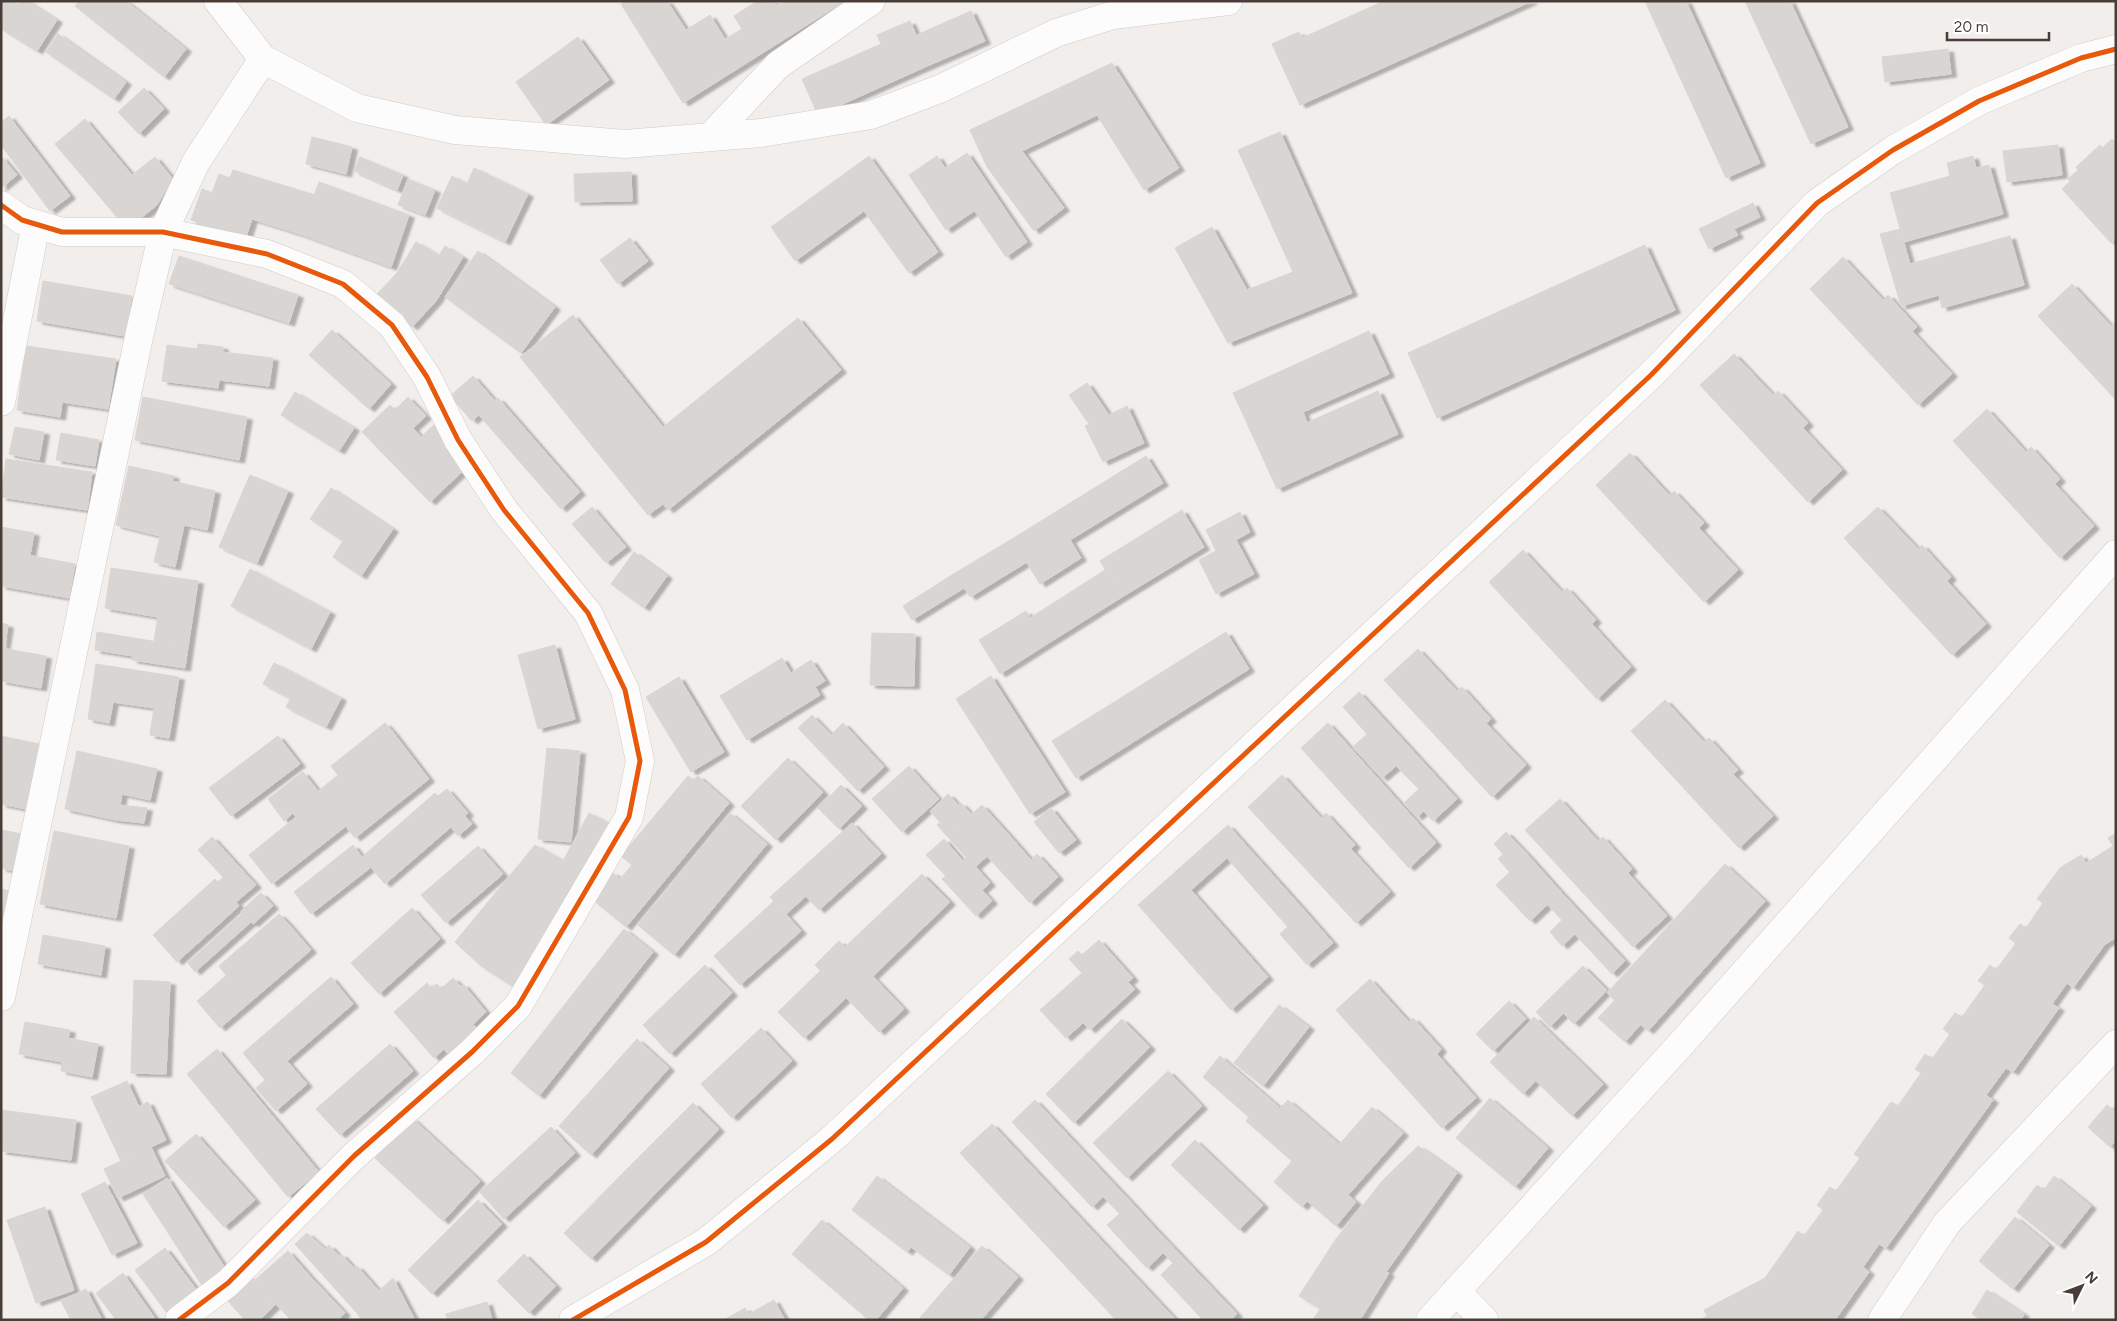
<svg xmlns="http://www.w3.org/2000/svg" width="2117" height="1321" font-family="Figtree,sans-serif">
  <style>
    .building { fill: #d9d5d3; stroke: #dad5d2; filter: url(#shadow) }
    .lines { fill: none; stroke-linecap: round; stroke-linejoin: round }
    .minor-casing { stroke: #cfccc9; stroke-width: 29 }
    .minor { stroke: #fdfcfc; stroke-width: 28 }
    .cycleway-casing { stroke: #fff; stroke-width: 8 }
    .cycleway { stroke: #e8590c; stroke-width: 5 }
  </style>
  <defs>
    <filter id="shadow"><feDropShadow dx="5.5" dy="3" stdDeviation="1" flood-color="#0004"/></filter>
  </defs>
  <rect width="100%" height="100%" fill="#f1eeec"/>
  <path class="building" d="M1,1H12L19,6L3,30L1,28Z
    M21,1H27L57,20L37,51L3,30Z
    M79,1H126L186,49L164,77L75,6Z
    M626,1H667L686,30L710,15L725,39L742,29L734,16L757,1H774L777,6L785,1H845L683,103L621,4Z
    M1384,1H1532L1300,105L1272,44L1299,32L1302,38Z
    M1645,1H1686L1760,163L1726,178Z
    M1745,1H1790L1848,127L1811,144Z
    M971,11L985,41L925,67L912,37Z
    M910,21L916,35L912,37L925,67L818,115L802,79L881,44L877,35Z
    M58,34L126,82L114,99L46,52Z
    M578,37L609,80L546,125L516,82Z
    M1948,49L1951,74L1885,82L1882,57Z
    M1112,63L1179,168L1144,190L1097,115L1022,151L1064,208L1034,231L987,167L970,130Z
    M144,88L164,109L139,134L118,112Z
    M9,116L70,196L50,211L1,145V122Z
    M85,119L132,175L155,157L173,179L157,205L127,229L55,144Z
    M1280,132L1352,293L1228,343L1175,248L1212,227L1247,290L1293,272L1238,150Z
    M312,137L352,147L346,174L306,164Z
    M2112,139L2114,141L2116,140V239L2111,243L2062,189L2070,181L2068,179L2078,170L2076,167L2100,145L2102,148Z
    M2058,145L2062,175L2007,182L2003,151Z
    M967,153L1027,242L1006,257L945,168Z
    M1,156L17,175L1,188Z
    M869,156L938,252L909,273L864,211L795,261L771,227Z
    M937,156L974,211L946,230L909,175Z
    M1973,156L1976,168L1989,165L2003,214L1904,242L1890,193L1950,176L1947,163Z
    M360,157L403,175L397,190L354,171Z
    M474,168L528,194L505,242L437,208L452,176L467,184Z
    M233,170L315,195L300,234L252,219L245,240L191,220L202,189L212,193L219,174L230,178Z
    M631,172L632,201L575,202L574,174Z
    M408,179L435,190L425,215L398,205Z
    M319,182L409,215L391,267L300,234Z
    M1753,203L1760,217L1734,229L1738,235L1709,249L1699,229Z
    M1900,229L1910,264L2010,236L2024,285L1942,308L1939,295L1901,306L1880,234Z
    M630,238L648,261L618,284L600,260Z
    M416,242L439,256L445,246L463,257L436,301L412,327L377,294L397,273Z
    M1645,245L1675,310L1437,418L1408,353Z
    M478,251L555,307L521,353L445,297Z
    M179,256L298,295L289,323L169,284Z
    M1843,257L1883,300L1888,295L1917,327L1912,331L1952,374L1918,405L1810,289Z
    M43,281L132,296L125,336L37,321Z
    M2072,284L2111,326L2116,322V400L2038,316Z
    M573,315L663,427L798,318L841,370L668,510L663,504L648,515L520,357Z
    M332,330L391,384L369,409L309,355Z
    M1369,331L1389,374L1303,412L1307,423L1257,445L1233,393Z
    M198,344L223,347L218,388L162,381L167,345L197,349Z
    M26,346L116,359L108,409L62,402L60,417L17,410Z
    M222,352L273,358L269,386L219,380Z
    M1734,354L1774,396L1778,391L1808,423L1803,428L1842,470L1808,502L1700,385Z
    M473,376L495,401L472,421L450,396Z
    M1087,383L1109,415L1127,406L1144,443L1103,462L1085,426L1089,424L1069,395Z
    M1378,391L1398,434L1277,489L1257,445Z
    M295,392L354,428L339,451L281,415Z
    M143,397L247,417L239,460L135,440Z
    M408,397L426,416L413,428L421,437L437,422L468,466L430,502L362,432L390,405L395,410Z
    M498,398L580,492L561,509L479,415Z
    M1987,409L2026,452L2031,447L2060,479L2055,484L2094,526L2060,558L1953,441Z
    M15,427L44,432L39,460L9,454Z
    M61,433L99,440L95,466L56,460Z
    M1630,453L1670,496L1674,491L1704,523L1699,528L1738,570L1704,602L1596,485Z
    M1146,456L1163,483L1070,540L1081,558L1040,584L1012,539Z
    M6,459L92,472L87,510L1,497Z
    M129,466L174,476L172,481L215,491L207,530L184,525L175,567L154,562L160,536L116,525Z
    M250,475L288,491L257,563L219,547Z
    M331,488L393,529L361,576L333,557L343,541L310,519Z
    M592,507L626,547L606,563L572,524Z
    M1878,507L1918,549L1922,545L1951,577L1947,581L1986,624L1952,655L1844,538Z
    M1182,510L1204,547L1122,597L1100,561Z
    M1240,512L1250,532L1216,551L1206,530Z
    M1,527L34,533L30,555L1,550Z
    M1012,539L1027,562L970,597L955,573Z
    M1236,540L1254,574L1216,594L1199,560Z
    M1,550L75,564L69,598L1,586Z
    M1523,550L1562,592L1567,588L1596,620L1592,624L1631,667L1597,699L1489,582Z
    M634,552L667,576L644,608L611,584Z
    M111,568L198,581L188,647L154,641L158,617L105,608Z
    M250,569L330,612L311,649L231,606Z
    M1105,570L1122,597L1047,644L1030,618Z
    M955,573L964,588L912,620L903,606Z
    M1026,611L1047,644L1000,674L979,640Z
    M1,623L8,625L4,649L1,648Z
    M97,632L188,647L185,668L132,660L133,656L95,650Z
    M1226,632L1249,669L1076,778L1052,741Z
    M872,633L915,634L914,686L870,685Z
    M555,645L575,719L538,729L518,655Z
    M1,648L46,656L41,688L1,681Z
    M1418,649L1457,691L1462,687L1491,719L1486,723L1526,765L1492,797L1384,680Z
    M782,658L791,673L811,660L825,681L815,687L820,695L747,740L720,696Z
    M274,663L301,677L291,698L263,684Z
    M96,664L179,677L169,738L150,735L154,708L113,702L109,723L88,719Z
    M991,676L1065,792L1030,814L956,699Z
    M301,677L341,698L326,727L286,707Z
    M679,677L724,752L691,772L646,697Z
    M1359,692L1457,799L1433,821L1424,811L1417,817L1404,803L1419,789L1396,766L1382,778L1353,747L1367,734L1343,707Z
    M1665,700L1704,742L1709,738L1738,770L1733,774L1773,816L1739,848L1631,731Z
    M812,715L831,735L843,723L884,767L858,791L798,728Z
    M385,723L393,732L338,775L331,766Z
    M1328,723L1436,843L1409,868L1301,748Z
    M393,732L429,779L355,838L318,791Z
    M1,736L39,744L26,809L1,804Z
    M278,736L300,764L231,816L209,788Z
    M547,748L580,751L571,842L538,839Z
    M77,751L157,769L150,800L122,794L120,805L147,808L144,823L116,820L65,809Z
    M788,758L823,792L776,840L741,806Z
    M909,766L939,799L902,832L872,799Z
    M303,772L346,826L272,884L249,855L296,817L293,813L284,821L268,799Z
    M1282,775L1321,818L1326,813L1355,845L1351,849L1390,892L1356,923L1248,807Z
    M688,776L694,780L698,776L729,803L626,927L593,900L612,872L620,879L632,865L621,856Z
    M841,785L862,806L839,829L818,808Z
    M447,789L468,813L465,816L472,824L458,836L451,827L385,884L362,857L435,793L438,796Z
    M948,794L959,806L940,822L930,811Z
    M1560,799L1598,841L1603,837L1632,869L1628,873L1667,916L1633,947L1525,830Z
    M961,803L971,814L947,836L937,825Z
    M982,805L1010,836L975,867L947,836Z
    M1051,808L1076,840L1059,853L1034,822Z
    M589,813L612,825L586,874L563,861Z
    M730,813L767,844L674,955L638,925Z
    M852,823L881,854L819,910L790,879Z
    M1228,825L1305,911L1288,927L1227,858L1191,890L1175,872Z
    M1,830L22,834L15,871L1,868Z
    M54,831L129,846L116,918L40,904Z
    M1506,832L1528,855L1510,872L1498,859L1503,854L1494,844Z
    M2116,833V938L2105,944L2073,988L2067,983L2052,1004L2059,1008L2013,1072L2006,1068L1986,1095L1993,1100L1886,1248L1879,1244L1863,1267L1869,1272L1835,1320H1700L1707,1316L1704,1310L1765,1278L1798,1231L1804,1236L1823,1210L1817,1205L1830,1187L1836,1191L1860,1158L1854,1154L1891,1102L1898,1106L1921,1073L1915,1069L1925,1054L1932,1059L1950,1034L1943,1029L1955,1013L1962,1017L1985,985L1978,981L1990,965L1996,970L2016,943L2009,938L2020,924L2026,928L2043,903L2037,899L2060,868L2081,855L2086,863L2113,846L2108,838Z
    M1010,836L1031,860L1037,854L1058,877L1030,903L987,856Z
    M212,837L256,885L236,902L218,882L223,877L198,850Z
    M944,839L963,861L946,876L926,855Z
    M353,845L370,868L311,914L294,892Z
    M535,845L586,874L516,988L481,966L455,942Z
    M478,846L503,874L446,923L421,895Z
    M1528,855L1561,892L1530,921L1496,885Z
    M967,857L990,883L982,890L992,901L976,916L942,879Z
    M1725,864L1765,901L1648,1031L1607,993Z
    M1175,872L1268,977L1231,1010L1138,905Z
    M922,874L950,902L873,976L845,947Z
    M215,879L239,906L177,962L153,935Z
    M790,879L806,896L786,914L770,897Z
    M1,889L10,891L4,925H1Z
    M1561,892L1625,961L1612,974L1575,934L1562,946L1550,932L1562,920L1548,905Z
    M261,893L273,906L253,924L241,911Z
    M774,901L801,931L740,985L714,956Z
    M412,908L440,939L379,994L351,963Z
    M1305,911L1333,943L1307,965L1280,934Z
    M243,913L251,922L195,972L188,963Z
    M279,914L287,922L226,975L219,966Z
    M287,922L311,950L220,1028L197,1001Z
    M624,929L653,952L539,1096L511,1073Z
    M43,935L105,946L101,975L38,964Z
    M1099,940L1133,978L1128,982L1135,989L1090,1030L1083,1023L1066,1038L1040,1010L1082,973L1069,959L1078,951L1082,955Z
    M839,941L904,1009L879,1032L815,965Z
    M705,965L732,993L670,1054L643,1025Z
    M1583,966L1607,990L1574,1024L1549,999Z
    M820,971L846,998L804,1038L778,1012Z
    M331,977L353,1004L265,1080L243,1053Z
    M453,978L461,986L463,984L486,1012L473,1024L479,1031L450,1056L444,1049L434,1058L394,1012L427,983L431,988L437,984L441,989Z
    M1370,979L1409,1022L1413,1018L1441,1049L1437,1054L1476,1098L1442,1128L1336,1010Z
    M134,980L170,982L166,1074L131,1073Z
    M1549,999L1564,1013L1550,1027L1536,1012Z
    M1615,1000L1641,1024L1625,1042L1598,1018Z
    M1509,1001L1526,1019L1493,1051L1476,1034Z
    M1279,1005L1309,1027L1263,1086L1234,1063Z
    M1534,1017L1603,1084L1572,1116L1503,1049Z
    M1122,1019L1150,1047L1074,1123L1046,1094Z
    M25,1022L70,1030L68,1038L98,1044L92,1077L61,1071L62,1062L19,1054Z
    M761,1028L792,1061L732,1118L701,1084Z
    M637,1039L669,1068L591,1155L559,1126Z
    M390,1044L413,1071L340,1135L316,1109Z
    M217,1049L319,1172L288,1197L187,1074Z
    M1503,1049L1536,1080L1523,1094L1490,1062Z
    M1220,1056L1280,1108L1288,1100L1339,1144L1318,1169L1356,1202L1336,1226L1307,1201L1302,1207L1274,1182L1292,1161L1246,1121L1249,1117L1203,1077Z
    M287,1061L307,1084L276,1111L256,1088Z
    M1168,1071L1202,1106L1127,1178L1093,1143Z
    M127,1081L139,1107L103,1123L91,1097Z
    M1490,1098L1548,1148L1515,1187L1456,1138Z
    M1035,1100L1115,1185L1092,1207L1012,1122Z
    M148,1102L166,1140L121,1161L103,1123Z
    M693,1103L719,1129L652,1197L625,1171Z
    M2107,1105L2116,1112V1140L2110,1147L2088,1127Z
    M1372,1107L1403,1133L1348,1195L1318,1169Z
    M1,1110L76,1120L71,1160L1,1151Z
    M412,1118L480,1181L443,1221L375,1158Z
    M992,1124L1176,1320H1116L960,1153Z
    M551,1127L575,1153L504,1219L480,1192Z
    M196,1134L255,1200L224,1227L165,1161Z
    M1195,1140L1263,1205L1239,1230L1171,1165Z
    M1418,1146L1426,1151L1398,1191L1383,1180Z
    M151,1147L165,1176L118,1198L104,1169Z
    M1426,1151L1457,1173L1386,1272L1389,1273L1360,1320H1313L1355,1252Z
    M625,1171L652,1197L591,1259L564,1233Z
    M877,1176L970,1247L949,1275L911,1247L907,1252L852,1210Z
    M2054,1176L2091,1206L2059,1246L2017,1212L2037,1185L2044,1190Z
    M167,1178L227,1271L203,1287L143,1194Z
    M1383,1180L1398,1191L1355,1252L1320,1308L1299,1296L1336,1239Z
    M105,1182L137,1243L112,1255L81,1194Z
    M1115,1185L1132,1203L1120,1214L1103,1197Z
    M478,1200L502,1224L432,1294L408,1270Z
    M1132,1203L1153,1226L1129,1249L1107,1225Z
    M45,1207L74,1290L36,1303L7,1220Z
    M2015,1217L2049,1245L2013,1289L1979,1261Z
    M822,1220L903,1288L876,1320H869L792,1254Z
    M1153,1226L1237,1314L1231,1320H1203L1161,1275L1173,1263L1163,1253L1147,1268L1129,1249Z
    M307,1233L325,1249L329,1245L339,1256L341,1254L354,1268L357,1266L379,1291L356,1312L295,1244Z
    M982,1246L1018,1277L981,1320H918Z
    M165,1248L199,1293L169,1316L135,1270Z
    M288,1251L309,1275L276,1304L255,1280Z
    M524,1254L556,1286L529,1313L497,1281Z
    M123,1273L156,1320H116L96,1293Z
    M309,1275L345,1313L338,1320H291L276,1304Z
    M252,1277L276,1304L260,1320H245L227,1300Z
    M393,1278L415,1320H362L356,1312Z
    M86,1289L102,1320H71L61,1301Z
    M1987,1290L2024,1314L2021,1320H1981L1972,1314Z
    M774,1300L785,1320H724L745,1308L749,1314Z
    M487,1302L492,1320H448L446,1314Z"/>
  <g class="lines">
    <g class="minor-casing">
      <path id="minor" d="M218,1L263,59L357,108L455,130L625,144L761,133L871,115L942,88L1056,33L1113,15L1228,1
        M710,137L778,65L871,1
        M1,205L22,220L62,232H163L267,254L343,284L392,325L427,377L458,440L504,510L588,613L625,690L640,761L629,817L518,1006L472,1052L354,1156L228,1283L179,1320
        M1,402L36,224
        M1,997L140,332L163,232L196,162L263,59
        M1456,1291L1484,1320
        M573,1320L706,1242L832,1139L1651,375L1817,203L1893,150L1979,101L2081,58L2116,49
        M1430,1320L1681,1044L2116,554
        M1882,1320L1947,1223L2116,1044"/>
    </g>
    <use href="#minor" class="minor"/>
    <g class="cycleway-casing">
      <path id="cycleway" d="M1,205L22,220L62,232H163L267,254L343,284L392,325L427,377L458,440L504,510L588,613L625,690L640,761L629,817L518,1006L472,1052L354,1156L228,1283L179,1320
        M573,1320L706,1242L832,1139L1651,375L1817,203L1893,150L1979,101L2081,58L2116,49"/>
    </g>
    <use href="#cycleway" class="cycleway"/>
  </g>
  <rect width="2117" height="1321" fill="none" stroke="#483e37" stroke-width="5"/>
  <g transform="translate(2082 1286) rotate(48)" stroke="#ffffff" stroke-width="4" paint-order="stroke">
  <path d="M0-4L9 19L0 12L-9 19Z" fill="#483e37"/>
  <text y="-8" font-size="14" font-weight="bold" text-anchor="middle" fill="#483e37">N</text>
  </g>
  <path d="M1947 32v8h102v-8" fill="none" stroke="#483e37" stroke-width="2.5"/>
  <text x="1954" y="32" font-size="15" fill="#483e37" stroke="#ffffff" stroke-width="4" paint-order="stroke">20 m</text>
</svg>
